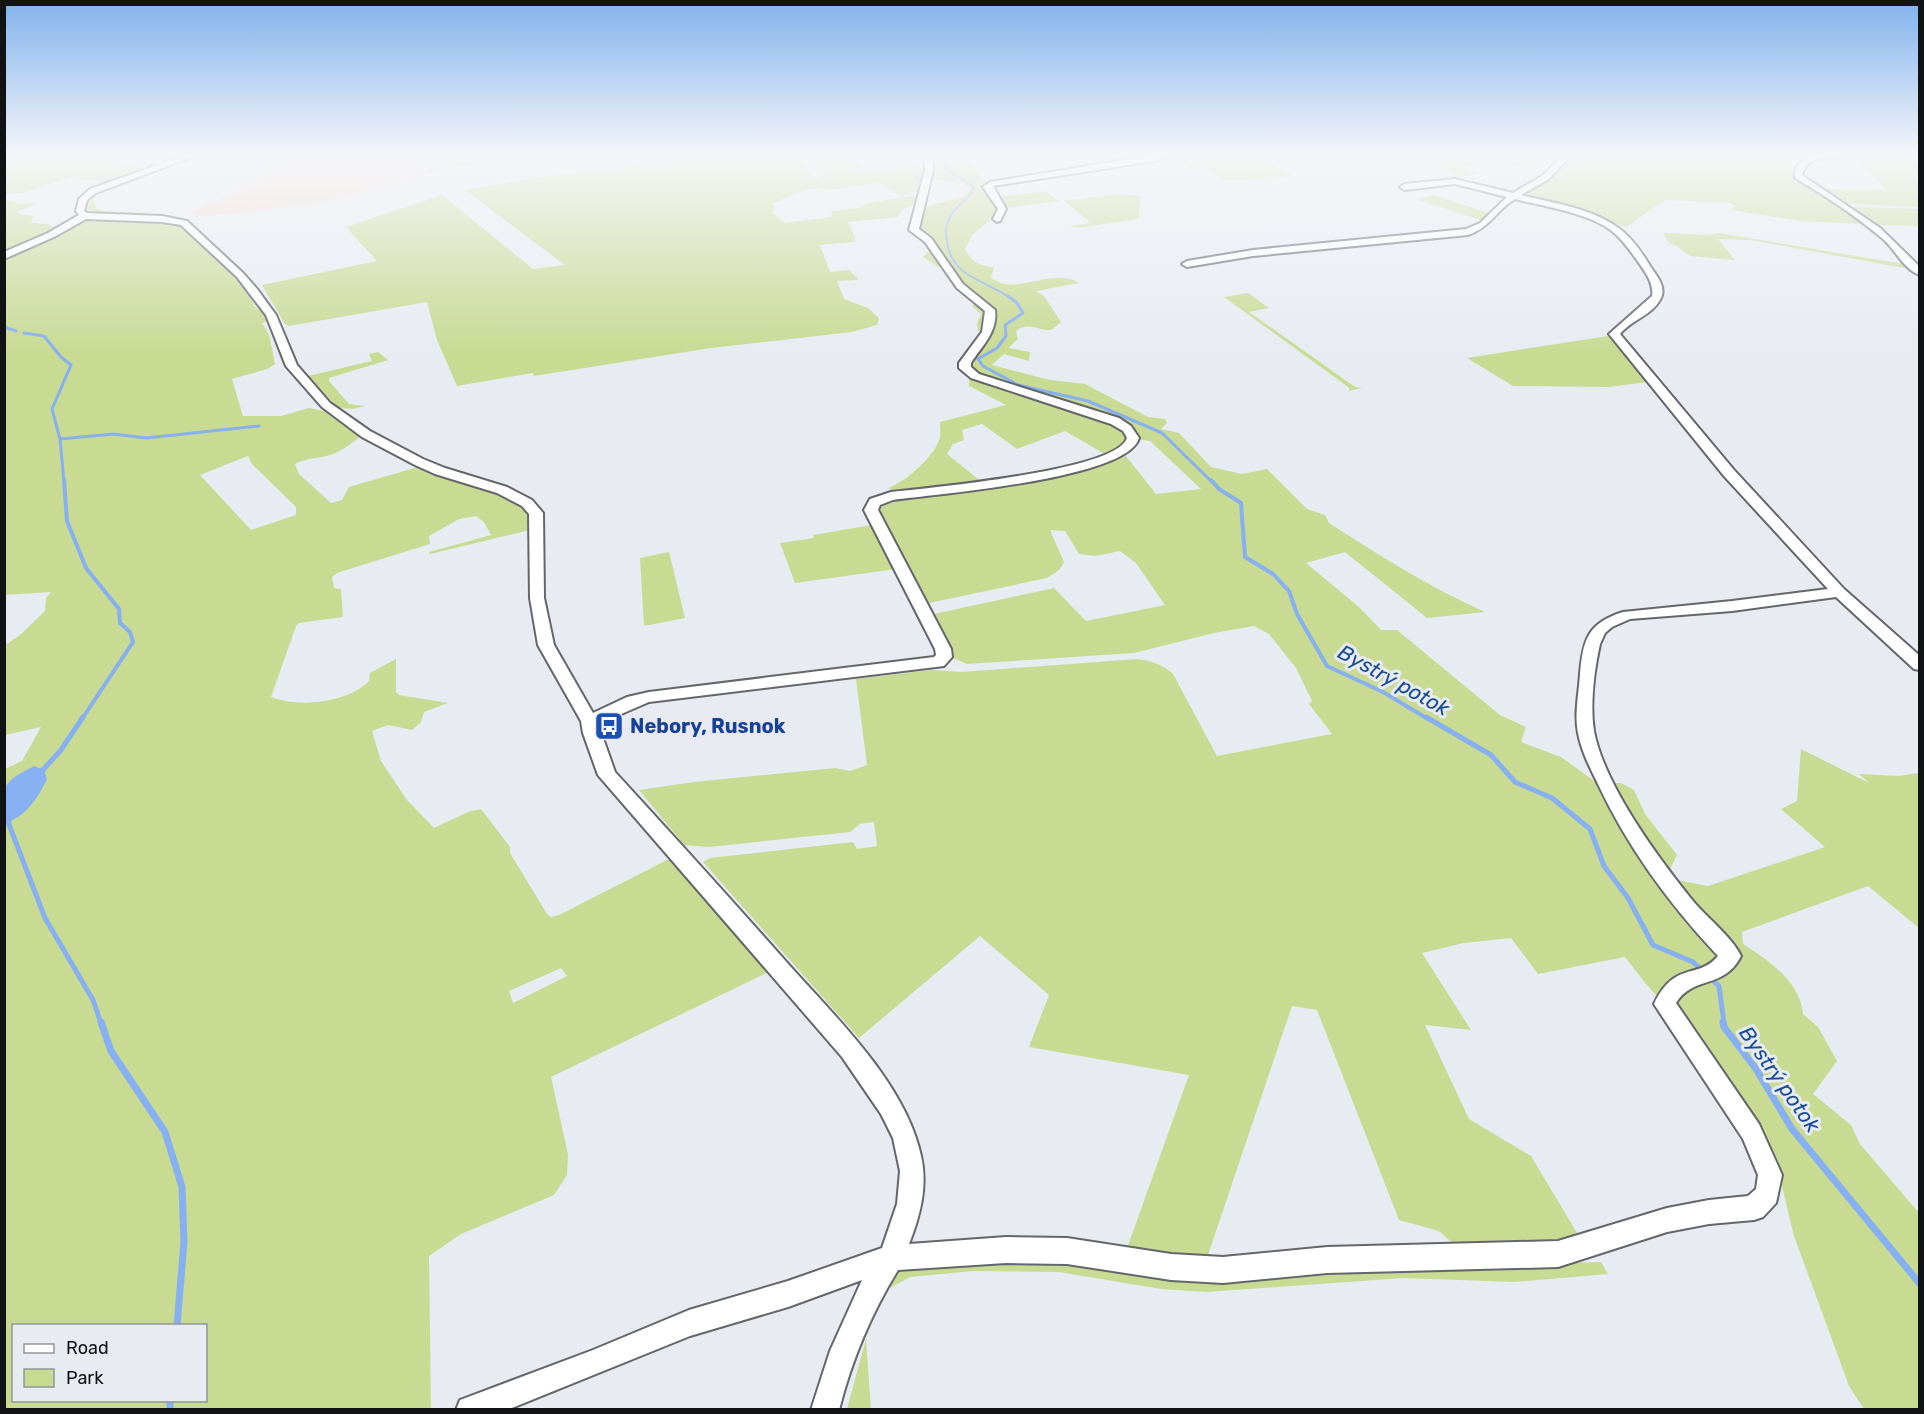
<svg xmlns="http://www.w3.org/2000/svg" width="1924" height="1414" font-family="Rubik,sans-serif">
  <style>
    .industrial { fill: #f2decf }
    .green { fill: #c9da93; fill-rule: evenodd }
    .water { fill: #86b0f1 }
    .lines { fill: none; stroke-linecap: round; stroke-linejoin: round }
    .stream-far4 { stroke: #86b0f1; stroke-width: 2 }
    .stream-far3 { stroke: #86b0f1; stroke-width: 3 }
    .stream-far2 { stroke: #86b0f1; stroke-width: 4 }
    .stream-far1 { stroke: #86b0f1; stroke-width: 5 }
    .stream { stroke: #86b0f1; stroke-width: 7 }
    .minor-casing { stroke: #63676c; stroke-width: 4 }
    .minor { fill: #fff; fill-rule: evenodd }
    .labels { text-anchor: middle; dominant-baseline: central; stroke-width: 6; stroke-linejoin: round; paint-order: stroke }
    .transit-label { font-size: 20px; font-weight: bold; fill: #164399; stroke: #e8ecf2; text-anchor: start }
    .water-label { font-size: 21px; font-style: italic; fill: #184c97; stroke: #e8ecf2 }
  </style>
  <rect width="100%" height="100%" fill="#e8ecf2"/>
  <path class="industrial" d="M315,154H415L411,158L429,173L346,197L312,204L198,217L189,213L257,181L266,174H259L267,169Z"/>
  <path class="green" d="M48,154H105L92,159L102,162L146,163L136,173L117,180L100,182L71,177L23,193L5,194L4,160Z
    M516,154H529L429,173L425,169L441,167L443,163L463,160L470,162Z
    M652,154H734L647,163L638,156Z
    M746,154H795L816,178L824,175L814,163L851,158L865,172L926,165L920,190L901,196L880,183L829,190L817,188L801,191L772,204L775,206L773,208V213L785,223L832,217L831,211L859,208L868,203L913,196L920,197L917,203C908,206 902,208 898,217L848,222L855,237L854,242L820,245L830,272L849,270L858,279V280L837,281L844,299L868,308L879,318L877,325L852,332L711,348L534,376L533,373L457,386L437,340L427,302L289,326L285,324L262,285L377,261L346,227L442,195L533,269L565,265L465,190L538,177Z
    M932,154H962L987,183L981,185L991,195L998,214L972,235L965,249C972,264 980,264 994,268L991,278C995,280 1000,283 1004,284C1028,288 1057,269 1079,283L1036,291L1044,296L1061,322L1051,330C1038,331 1028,321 1016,331L1018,339L1008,348L1030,352L1029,361L1004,354L992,365L1050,380L1085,384L1148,417L1165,419L1167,423L1161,429L1179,433L1211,467L1242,474L1267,469L1307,509L1325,515L1329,523C1380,556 1429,587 1485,612L1427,618L1345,552L1306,563L1359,607L1381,630H1397L1500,715L1526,727L1521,742L1561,757L1597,783H1621L1634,790L1645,814L1677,855L1670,869L1677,880L1708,886L1825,847L1781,809L1797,801L1801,749L1869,783L1859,774L1899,776L1919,773V928L1868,886L1742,932L1743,944C1768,960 1800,981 1803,1014L1818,1027L1837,1061L1813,1094L1851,1125L1860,1144L1919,1213V1409H1864L1849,1386L1794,1236L1776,1162L1693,1037L1646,984L1625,957L1538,974L1511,938L1464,943L1422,953L1471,1030L1425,1025L1469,1119L1531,1156L1577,1233L1562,1239L1458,1248L1439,1231L1399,1220L1317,1010L1292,1006L1206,1261L1126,1251L1189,1075L1029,1047L1049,995L980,936L859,1038L703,862L710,858L853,842L857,849L877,846L874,822L860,824L850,832L709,847L684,845L639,790L694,782L835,768L850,771L867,765L856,679L931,670L962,672L1137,659C1152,661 1162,664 1173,674L1217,756L1332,734L1309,704L1312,701L1296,668L1269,634L1254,626L1214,633L1134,653L967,664L953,658L934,614L1054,588L1086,621L1165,605L1136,563L1120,551L1095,556L1079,554L1065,531L1050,530L1064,562L1059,570L1047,578L929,603L882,516L880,509L883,504L923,496L1027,484L1126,456L1156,494L1201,489L1150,441L1125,437L1127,444L1108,456L1065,431L1017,449L982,424L962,430L964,440L953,444L947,454L983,483L962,482L965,485L899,493L888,488C906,482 936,455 940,437C941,433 940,426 940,422L1006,405L969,386V362L988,337L978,331L977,323L981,314L972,306L978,297L962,286L953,272L936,266L923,257L936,243L918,228L921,208L963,197L970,189L966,185L929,178Z
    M1202,154H1253L1294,176L1223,181L1211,171L1192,170L1174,157Z
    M1418,154H1515L1545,168L1525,169L1500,162L1486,163L1493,167L1483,168L1480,164L1460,168L1480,173L1458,176Z
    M1574,154H1796L1802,158L1790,166L1797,177L1834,201L1862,224L1800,221L1731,210L1735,206L1731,203L1665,200L1626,227L1524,196V194L1550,178Z
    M1854,157L1919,158V207L1850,204L1824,189L1887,190Z
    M1045,191L1059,201L1004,208L998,197Z
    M1118,194L1141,196L1138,219L1076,228L1070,226L1091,223L1064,201Z
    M1434,195L1489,213L1483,221L1416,199Z
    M5,199L19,204L36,203L17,212L21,215L33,216L31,223L47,224L57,228L86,214L83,210L87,201L93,200L97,209L103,211L150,213L138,222L178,223C208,249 236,275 257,309L262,311L268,321L262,323L269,334L275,364L267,369L232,379L243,416H281L309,408L325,411L362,436C352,442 344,450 333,454C320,459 307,457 295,464L299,474L331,503L342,500L349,487L418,467L457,482L503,495L518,504L527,513L530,530L430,554L429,552L491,535L484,522L476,516L459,519L429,536L430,544L337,573L332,577L334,588L341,589L343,617L299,623L296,626L271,697C299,708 347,703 369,681L370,673L396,659V692L399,695L448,703L424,712L421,722L412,730L388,725L372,731L381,761L407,800L434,828L468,812L481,809L510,847V853L547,914L551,917L559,915L671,858L771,971L551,1077L568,1154L567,1175L554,1195L461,1234L429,1256L431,1409H5V822H8L5,769L22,761L41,727L5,735V645L20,635L45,611L46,598L51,592L5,595ZM248,456L252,464L296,507V515L251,530L200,475ZM561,968L567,976L513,1003L509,991ZM14,1326H206V1400H14Z
    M1852,207L1919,209V226L1873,225Z
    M1663,233L1710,235L1718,233L1904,264V268L1751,240L1718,239L1735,260L1690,256L1677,246L1669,243Z
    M1248,293L1269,308L1249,312L1355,387L1362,388L1347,391L1350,389L1347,386L1224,297Z
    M1608,336L1613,337L1647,382L1609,387L1513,386L1467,358Z
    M378,352L388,360L329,378V381L349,404L365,406L353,409L338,408L308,376L372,361L369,354Z
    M872,525L896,569L795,583L780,543L814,538L813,535Z
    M669,552L685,618L644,626L640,558Z
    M1053,1258L1163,1277L1227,1284L1360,1268L1601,1262L1608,1274L1514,1282L1403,1278L1206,1292L1161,1289L1059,1272L973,1271L910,1277L883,1292L895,1270Z
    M866,1339L871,1409H847Z"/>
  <path class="water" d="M34,766L44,770L47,779C39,796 25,819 5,822C4,783 0,784 34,766Z"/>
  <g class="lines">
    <path class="stream-far4" d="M946,154L944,156L946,169L974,187C967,204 955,204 949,219C945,227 946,234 947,242C952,278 986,280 1010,298"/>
    <path class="stream-far3" d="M1008,296L1017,303L1023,313L1005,325L1006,336L997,348L978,359L983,366L1018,385L1088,401L1162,433L1212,482
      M4,327L16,331
      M24,333L44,336L61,357L71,365L52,409L60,439L64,482
      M60,439L114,434L146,438L259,426"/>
    <path class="stream-far2" d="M64,480L67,521L86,568L119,609L120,623L130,632L133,642L82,719
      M1211,480L1219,489L1241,503L1245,557L1273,574L1289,591L1297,614L1327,666L1383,692L1428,719"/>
    <path class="stream-far1" d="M1426,717L1491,755L1515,782L1552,798L1590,829L1604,866L1628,898L1653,945L1693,962L1703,971
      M41,772L61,750L83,717
      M10,819L8,822L45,918L93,1000L101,1023
      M1709,977L1719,986L1724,1023"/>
    <path class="stream" d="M101,1022L111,1051L165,1132L182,1187L184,1242L177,1326
      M1723,1022L1724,1027L1756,1069L1792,1129L1920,1284
      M170,1400V1410"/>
    <g class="minor-casing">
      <path id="minor" d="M188,154H200L96,193L87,200L84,211L87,213L162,216L187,221L243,273L257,289L276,315L297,365L330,403L370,431L423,459L445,468L507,487L532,500L543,513L544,598L554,645L593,713L627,697L649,692L934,657L936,655L935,649L864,510L870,499L891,492C927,488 1117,471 1127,438L1123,431L1111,424L971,378L959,368V363L982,332L985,311L957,288L925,242L909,230L925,170L924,154H932L933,170L919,229L931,238L963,284L995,310C998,332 982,346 971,363V367L979,374L1119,418L1131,426L1139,438C1128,479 936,494 893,500L880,505L878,510L951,649L952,657L944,666L649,702L598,724L615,772C671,833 727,895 782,957C831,1013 905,1081 921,1156C928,1186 920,1216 909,1244L1006,1237L1067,1238L1171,1254L1223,1257L1327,1247L1558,1241L1667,1208L1709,1200L1748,1196L1756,1189L1758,1175L1743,1139L1654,1004C1675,960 1698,980 1718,956C1670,905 1628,848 1598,784C1590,768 1581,750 1578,733C1574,713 1579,693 1580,674C1583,639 1588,623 1623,612L1732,601L1828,589L1724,476L1609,334L1652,296C1654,284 1646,273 1639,263C1631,252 1623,240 1612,231C1589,213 1543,206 1515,199C1496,210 1491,227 1468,235L1253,256L1187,267L1182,264L1187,261L1253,250L1466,229L1480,223L1507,197L1455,184L1404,190L1400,187L1404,184L1455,179L1513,193L1543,175L1564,154H1572L1549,179L1521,195C1552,203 1591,208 1617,227C1632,237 1643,254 1652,269C1658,277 1666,288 1661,298C1653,315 1631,320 1620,334L1734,470L1844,589L1920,656V670L1914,669L1836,597L1732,611L1630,619L1612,627L1605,633L1600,644C1594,671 1590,705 1594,731C1604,785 1659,859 1693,901C1707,918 1732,937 1741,956C1724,990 1693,975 1676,1003L1759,1124L1782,1175L1776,1203L1763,1217L1754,1220L1709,1224L1667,1232L1558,1267L1327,1273L1223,1283L1171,1280L1067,1264L1006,1263L898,1270C871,1314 852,1359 839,1410H811L830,1351L862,1280L788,1307L690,1336L507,1410H456L460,1400L593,1350L689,1310L788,1281L882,1248L897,1204L900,1171L893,1138L881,1114L842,1057L598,775L583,733L581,721L538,645L530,598L529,514L522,506L497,493L435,474L415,465L362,437L322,407L286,366L266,315L249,293L237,277L181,225L162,222L86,219L54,237L4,259V252L48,233L79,215L76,211L79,199L90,189Z
        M1160,154H1168V156L1154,161L993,186L1006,209L1000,221L997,222L993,219L998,209L983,187L990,182Z
        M1816,154H1851C1835,162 1808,151 1802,175L1880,228L1920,267V275C1903,269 1896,250 1883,239C1856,216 1826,196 1795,178C1794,164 1804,158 1816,154Z"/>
    </g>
    <use href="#minor" class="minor"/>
  </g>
  <linearGradient id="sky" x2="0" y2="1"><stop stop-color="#81b2ec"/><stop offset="0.44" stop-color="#f5f6f9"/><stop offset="1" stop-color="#f5f6f9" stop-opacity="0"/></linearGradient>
  <rect width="1924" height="352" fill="url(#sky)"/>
  <defs>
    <g id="bus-square" transform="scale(1.5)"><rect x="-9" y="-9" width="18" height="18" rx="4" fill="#1a4fb4" stroke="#e8ecf2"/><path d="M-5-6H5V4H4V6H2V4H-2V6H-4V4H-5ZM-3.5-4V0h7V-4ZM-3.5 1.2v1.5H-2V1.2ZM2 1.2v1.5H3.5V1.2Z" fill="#fff"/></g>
  </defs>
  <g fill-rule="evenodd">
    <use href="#bus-square" x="609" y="726"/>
  </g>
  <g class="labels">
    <g class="transit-label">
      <text x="630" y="726">Nebory, Rusnok</text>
    </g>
    <g class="water-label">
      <text transform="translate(1394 680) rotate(29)">Bystrý potok</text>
      <text transform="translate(1780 1079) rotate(55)">Bystrý potok</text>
    </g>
  </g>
  <rect width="1924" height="1414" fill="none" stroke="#111214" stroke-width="12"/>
  <rect x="12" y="1324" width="195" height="78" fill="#e8ecf2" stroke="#929599" stroke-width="1.5"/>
  <rect x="24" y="1344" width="30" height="9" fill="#ffffff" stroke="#929599" stroke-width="1.5"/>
  <text x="66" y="1354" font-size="18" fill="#111214">Road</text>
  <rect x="24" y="1369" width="30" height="18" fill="#c9da93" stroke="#929599" stroke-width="1.5"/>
  <text x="66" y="1384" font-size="18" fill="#111214">Park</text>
</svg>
